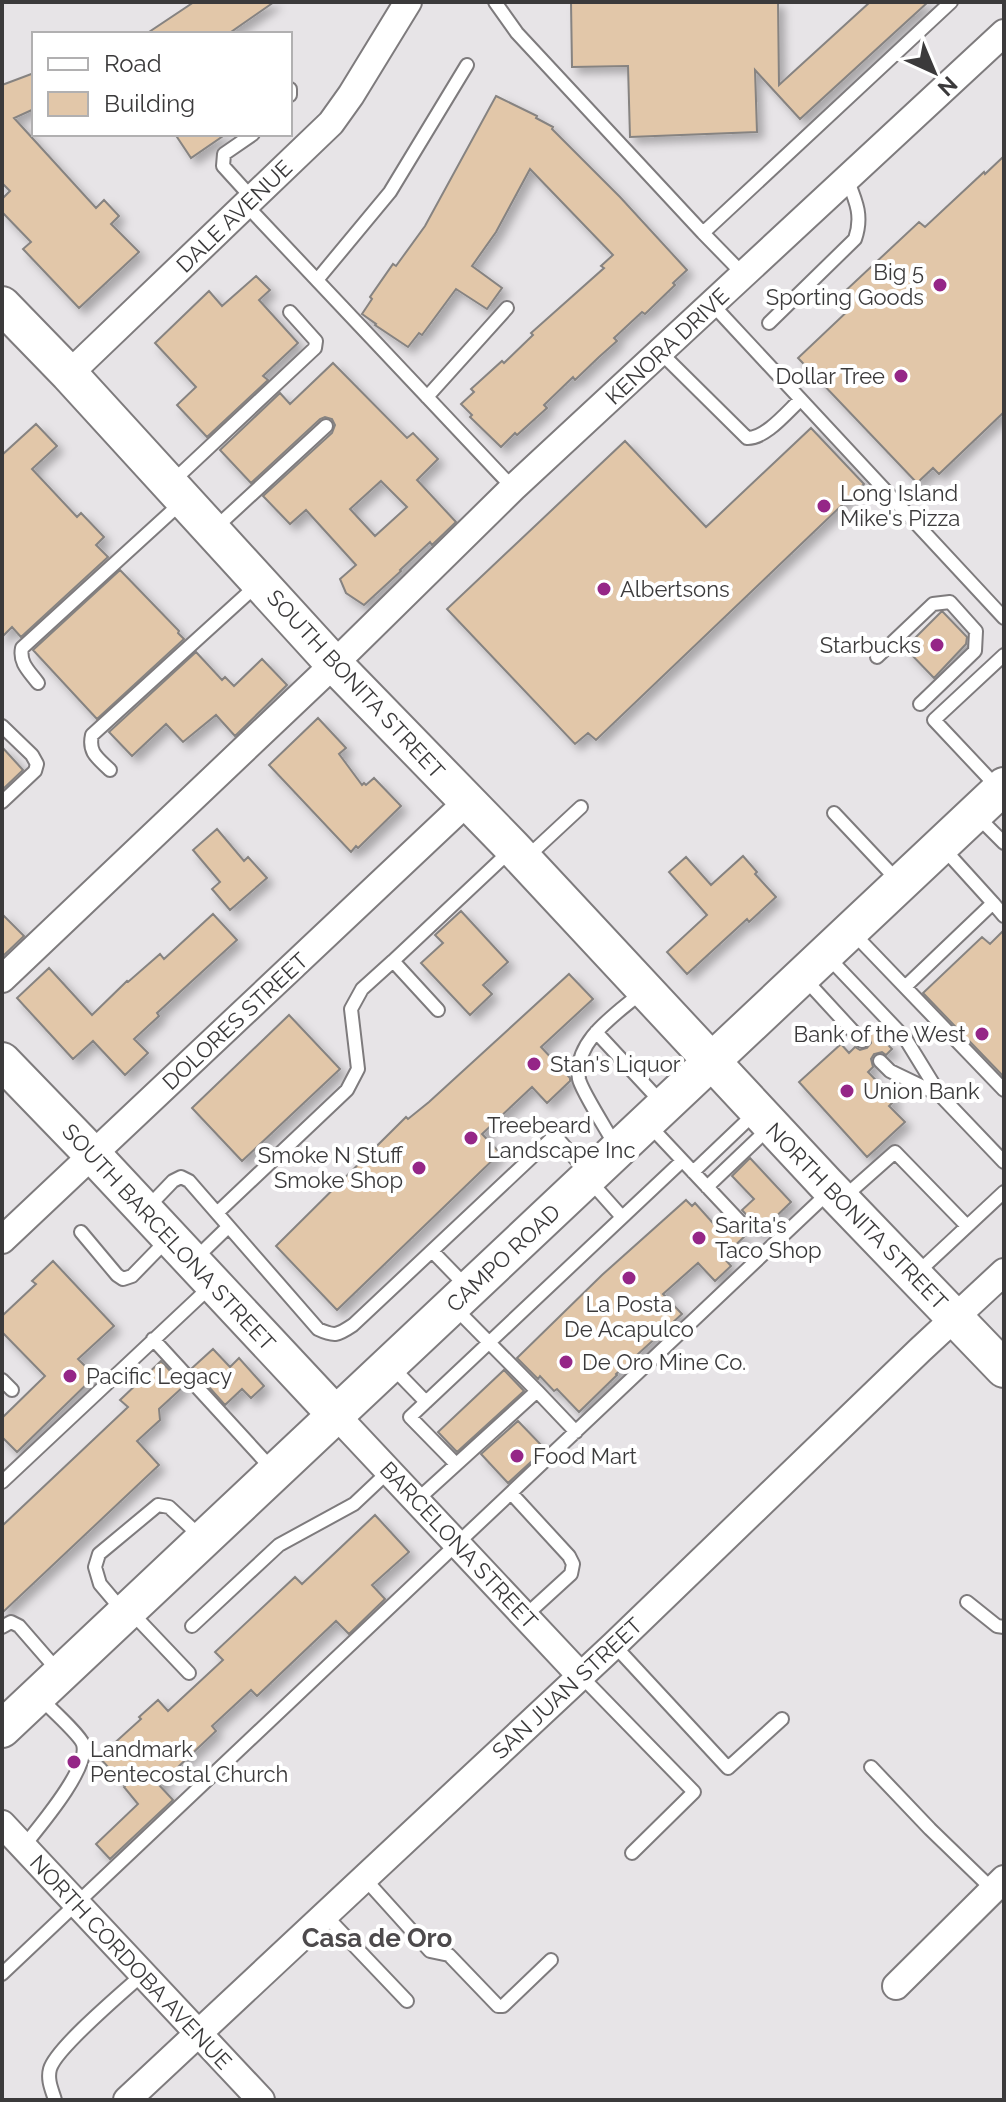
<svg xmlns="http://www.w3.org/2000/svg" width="1006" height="2102" font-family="Raleway,sans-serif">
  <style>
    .building { fill: #e2c7a9; stroke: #868381; stroke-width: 2; fill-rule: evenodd; filter: url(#shadow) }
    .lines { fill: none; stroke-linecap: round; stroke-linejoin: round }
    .lane-casing { stroke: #7e7b7d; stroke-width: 16 }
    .street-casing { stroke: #7e7b7d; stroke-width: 30 }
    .secondary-casing { stroke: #7e7b7d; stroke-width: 40 }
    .lane { stroke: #fff; stroke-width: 12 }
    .street { stroke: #fff; stroke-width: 26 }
    .secondary { stroke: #fff; stroke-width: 36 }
    .poi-dot { fill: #952687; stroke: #fff; stroke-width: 3 }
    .labels { text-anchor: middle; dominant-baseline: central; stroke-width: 8; stroke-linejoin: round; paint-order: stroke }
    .street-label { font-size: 22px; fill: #3b3a3b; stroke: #fff }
    .poi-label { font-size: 22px; fill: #3b3a3b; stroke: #fff; text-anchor: start }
    .quarter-label { font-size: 26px; font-weight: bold; fill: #4d4a4c; stroke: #fff }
  </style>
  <defs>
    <filter id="shadow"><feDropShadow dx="6" dy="6" stdDeviation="4" flood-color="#0004"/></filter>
  </defs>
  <rect width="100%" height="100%" fill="#e7e4e7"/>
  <path class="building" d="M194,2H274L228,34H146Z
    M571,2H778L779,85L870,2H928L800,119L755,70L757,132L630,137L628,66L572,67Z
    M34,73V109L14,118L96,208L104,200L119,216L111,224L139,252L79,308L23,249L31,242L2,212V199L10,191L2,183V85Z
    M496,96L537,116L536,118L553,127L552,129L620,197L687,270L673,283L675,285L645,314L642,312L614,338L617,341L599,357L575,380L573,377L544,405L547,408L517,435L515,433L501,447L470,417L472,415L461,404L474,392L471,389L502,361L504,363L533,335L531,333L604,268L601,266L613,255L530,169L496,232L472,266L502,288L487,309L456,289L422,335L419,333L408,347L375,325L376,324L362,314L372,299L370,297L393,264L396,266L425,226Z
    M175,134H226L191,158Z
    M1004,156V412L939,474L933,468L917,483L798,358L853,306L842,294L919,222L925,227L984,172L985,174Z
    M256,276L270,290L259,300L298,343L263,376L268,380L207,437L177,405L196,387L155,343L209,291L222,306Z
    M333,363L407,438L413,433L438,459L417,480L456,522L432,545L430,542L400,570L401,571L364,605L346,593L340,579L356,565L306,510L290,524L263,496L332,433L335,425L332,419L325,417L320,419L251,483L220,450L280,393L290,404ZM381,481L407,507L375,536L350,509Z
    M36,424L57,446L32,469L77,517L81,513L104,537L96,545L108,557L21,637L12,627L2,637V455Z
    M811,428L864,484L596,740L588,733L575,744L447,609L625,441L706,527Z
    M120,570L179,631L178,633L184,639L97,719L33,650Z
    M941,612H943L967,637L966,644L934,678L905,648Z
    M196,652L222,680L225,677L234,686L262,659L287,685L235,736L216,715L183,742L166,724L132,756L109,732Z
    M318,718L346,748L339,754L362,785L364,783L366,785L374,778L401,806L358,848L356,846L351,852L269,765Z
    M2,747L23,770L2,790Z
    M217,829L244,861L248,857L267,878L230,910L212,889L220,882L193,850Z
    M743,856L757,872L755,874L776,897L749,922L747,919L687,974L667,952L707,915L669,872L686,857L711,885Z
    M461,911L508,962L483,985L492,994L470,1015L421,963L443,943L435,935Z
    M2,914L24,936L2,957Z
    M213,914L237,940L157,1013L159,1016L134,1039L148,1053L125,1075L93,1041L73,1059L17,998L49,968L92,1015L127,981L128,982L160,954L164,959Z
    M1004,930V1077L923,993L982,937L990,944Z
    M569,974L593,999L541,1047L570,1078V1081L547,1103L532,1087L482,1134L500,1153L337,1310L276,1246L406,1117L408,1119L429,1102Z
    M289,1015L340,1069L242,1161L192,1108Z
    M874,1030L892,1049L886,1055L882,1052L874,1054L871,1059L873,1067L868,1072L895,1100L889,1106L905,1122L867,1157L799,1082L841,1044L849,1053L855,1047L860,1050L867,1048L871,1043L868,1035Z
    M750,1158L791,1202L758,1234L752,1230L751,1220L742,1210L754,1199L732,1176Z
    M686,1200L692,1206L695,1203L720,1231L728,1223L738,1233L747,1234L723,1257L731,1266L715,1281L698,1263L663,1294L682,1314L616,1374L617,1375L579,1412L557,1389L554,1391L540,1376L538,1379L517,1358L602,1275Z
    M53,1261L114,1326L78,1359L95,1376L17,1452L2,1437V1418L45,1376L2,1332V1316L36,1284L32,1281Z
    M213,1349L230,1367L239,1358L264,1386L251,1398L242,1389L225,1405L192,1368Z
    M161,1361L184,1386L159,1409L160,1420L137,1441L159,1465L2,1613V1526L128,1407L120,1400Z
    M504,1370L524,1391L457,1452L438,1432Z
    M518,1421L545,1449L508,1483L481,1454Z
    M375,1515L409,1552L372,1585L385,1599L349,1634L336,1621L257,1696L251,1690L212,1726L216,1731L159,1785L173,1800L110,1859L96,1844L138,1804L124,1787L125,1786L99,1757L141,1719L139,1717L158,1700L168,1711L223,1660L215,1652L295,1577L302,1584Z"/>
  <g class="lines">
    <g class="lane-casing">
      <path id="lane" d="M495,2L517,33L703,233
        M290,89V95
        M253,199L223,166L224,154L253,134
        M246,205L513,488
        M744,275L703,233L951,2
        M317,280L390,192L467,65
        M712,304L1004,618
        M769,323L855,239C863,216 856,201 847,179
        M660,352L747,438C765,439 787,412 800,400
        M427,397L507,308
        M173,481L315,348L316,341L290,312
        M213,530L326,426
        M877,657L933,604L950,602L976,631L975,651L920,704
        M38,683C29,671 19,663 22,648L182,502
        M2,726L32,755L37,764L35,771L2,802
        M110,770C98,758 88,753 92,735L257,585
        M998,788L934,720L1004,655
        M834,813L898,881
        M977,816L1004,843
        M525,859L581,807
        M993,903L1004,916
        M854,934L1004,1090
        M827,956L905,1038L940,1095L1004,1162
        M804,978L862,1041
        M906,986L993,903L944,849
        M438,1010L393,961L511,850
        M596,1032L662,1103
        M880,1061L890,1071L940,1095
        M649,1125L744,1226
        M615,1145C608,1132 581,1090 579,1079C573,1040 618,1013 643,991
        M693,1172L755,1113
        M590,1181L622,1217
        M707,1187L769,1128
        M843,1198L895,1152L967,1226
        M148,1207L173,1181L181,1177L189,1181L318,1329C335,1337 338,1335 353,1325L551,1139H558L588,1173
        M217,1213L347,1090L358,1069L351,1009L362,989L393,961
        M81,1232L117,1275L123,1279L132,1276L168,1239
        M432,1251L466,1286
        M196,1258L228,1227
        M916,1274L1004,1192
        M455,1308L537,1391
        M153,1339L273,1470
        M392,1367L426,1402
        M2,1380L12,1390
        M456,1464L410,1417L682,1161
        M2,1482L210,1287
        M511,1493L569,1556L573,1564L571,1574L525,1616
        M417,1500L537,1391L576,1432
        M967,1602L997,1626L1004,1627
        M122,1610L100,1584L95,1567L99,1554L158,1505L169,1507L201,1537
        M131,1612L189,1673
        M192,1626L279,1545L354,1504L389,1471
        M2,1627L11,1622L19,1626L59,1672
        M614,1645L728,1768L782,1719
        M581,1676L694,1792L632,1853
        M871,1767L930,1829L992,1889
        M23,1847C39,1827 90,1768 83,1744C80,1735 49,1707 40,1698
        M365,1879L430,1951L449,1955L498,2006H503L551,1960
        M325,1915L407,2001
        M2,1974L829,1192
        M55,2100C52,2090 47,2080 50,2069C56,2048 123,1992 143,1974"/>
    </g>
    <g class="street-casing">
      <path id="street" d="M69,374L331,123L351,95L408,2
        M2,979L334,664L513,488L1004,33
        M2,1240L467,802
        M336,1415L581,1676
        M2,1824L261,2100
        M896,1986L1004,1879
        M127,2100L614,1645L920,1350L1004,1272"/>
    </g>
    <g class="secondary-casing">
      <path id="secondary" d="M2,305L69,374L334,664L513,848L826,1184L1004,1369
        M2,1061L92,1154L336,1415
        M2,1729L1004,786"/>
    </g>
    <use href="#lane" class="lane"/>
    <use href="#street" class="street"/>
    <use href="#secondary" class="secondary"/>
  </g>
  <g class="poi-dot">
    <circle cx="940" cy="285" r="8"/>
    <circle cx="901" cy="376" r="8"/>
    <circle cx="824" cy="506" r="8"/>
    <circle cx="604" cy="589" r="8"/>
    <circle cx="937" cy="645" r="8"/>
    <circle cx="982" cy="1034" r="8"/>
    <circle cx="534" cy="1064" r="8"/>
    <circle cx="847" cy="1091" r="8"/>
    <circle cx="471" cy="1138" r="8"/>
    <circle cx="419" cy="1168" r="8"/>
    <circle cx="699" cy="1238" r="8"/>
    <circle cx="629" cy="1278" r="8"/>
    <circle cx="566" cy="1362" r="8"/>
    <circle cx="70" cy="1376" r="8"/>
    <circle cx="517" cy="1456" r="8"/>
    <circle cx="74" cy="1762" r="8"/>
  </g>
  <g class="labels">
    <g class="street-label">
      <text transform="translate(234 216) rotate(-44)">DALE AVENUE</text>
      <text transform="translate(667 346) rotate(-43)">KENORA DRIVE</text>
      <text transform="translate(356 684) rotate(47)">SOUTH BONITA STREET</text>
      <text transform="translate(235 1021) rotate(-43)">DOLORES STREET</text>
      <text transform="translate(857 1216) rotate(46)">NORTH BONITA STREET</text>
      <text transform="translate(169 1237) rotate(47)">SOUTH BARCELONA STREET</text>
      <text transform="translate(503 1258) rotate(-43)">CAMPO ROAD</text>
      <text transform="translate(459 1545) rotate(47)">BARCELONA STREET</text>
      <text transform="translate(567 1688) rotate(-43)">SAN JUAN STREET</text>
      <text transform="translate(131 1962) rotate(47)">NORTH CORDOBA AVENUE</text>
    </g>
    <g class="poi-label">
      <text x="924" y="272" text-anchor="end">Big 5<tspan x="924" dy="25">Sporting Goods</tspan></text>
      <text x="885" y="376" text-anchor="end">Dollar Tree</text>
      <text x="840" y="493">Long Island<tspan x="840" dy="25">Mike's Pizza</tspan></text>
      <text x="620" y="589">Albertsons</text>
      <text x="921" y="645" text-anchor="end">Starbucks</text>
      <text x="966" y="1034" text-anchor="end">Bank of the West</text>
      <text x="550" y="1064">Stan's Liquor</text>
      <text x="863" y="1091">Union Bank</text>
      <text x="487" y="1125">Treebeard<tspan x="487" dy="25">Landscape Inc</tspan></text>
      <text x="403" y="1155" text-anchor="end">Smoke N Stuff<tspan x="403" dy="25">Smoke Shop</tspan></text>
      <text x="715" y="1225">Sarita's<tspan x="715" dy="25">Taco Shop</tspan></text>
      <text x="629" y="1304" text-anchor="middle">La Posta<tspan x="629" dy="25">De Acapulco</tspan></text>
      <text x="582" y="1362">De Oro Mine Co.</text>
      <text x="86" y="1376">Pacific Legacy</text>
      <text x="533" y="1456">Food Mart</text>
      <text x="90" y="1749">Landmark<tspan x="90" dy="25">Pentecostal Church</tspan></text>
    </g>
    <g class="quarter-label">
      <text x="377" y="1938">Casa de Oro</text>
    </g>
  </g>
  <rect width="1006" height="2102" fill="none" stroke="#3b3a3b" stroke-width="8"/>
  <rect x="32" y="32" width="260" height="104" fill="#ffffff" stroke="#b1b0b1" stroke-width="2"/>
  <rect x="48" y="58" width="40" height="12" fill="#ffffff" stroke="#b1b0b1" stroke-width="2"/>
  <text x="104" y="72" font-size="24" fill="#3b3a3b">Road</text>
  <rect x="48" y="92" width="40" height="24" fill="#e2c7a9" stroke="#b1b0b1" stroke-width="2"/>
  <text x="104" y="112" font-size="24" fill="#3b3a3b">Building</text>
  <g transform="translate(934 72) rotate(136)" stroke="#ffffff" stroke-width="6" paint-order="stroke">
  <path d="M0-6L14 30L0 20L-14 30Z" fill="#3b3a3b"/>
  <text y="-12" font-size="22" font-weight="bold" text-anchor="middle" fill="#3b3a3b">N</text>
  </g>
</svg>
